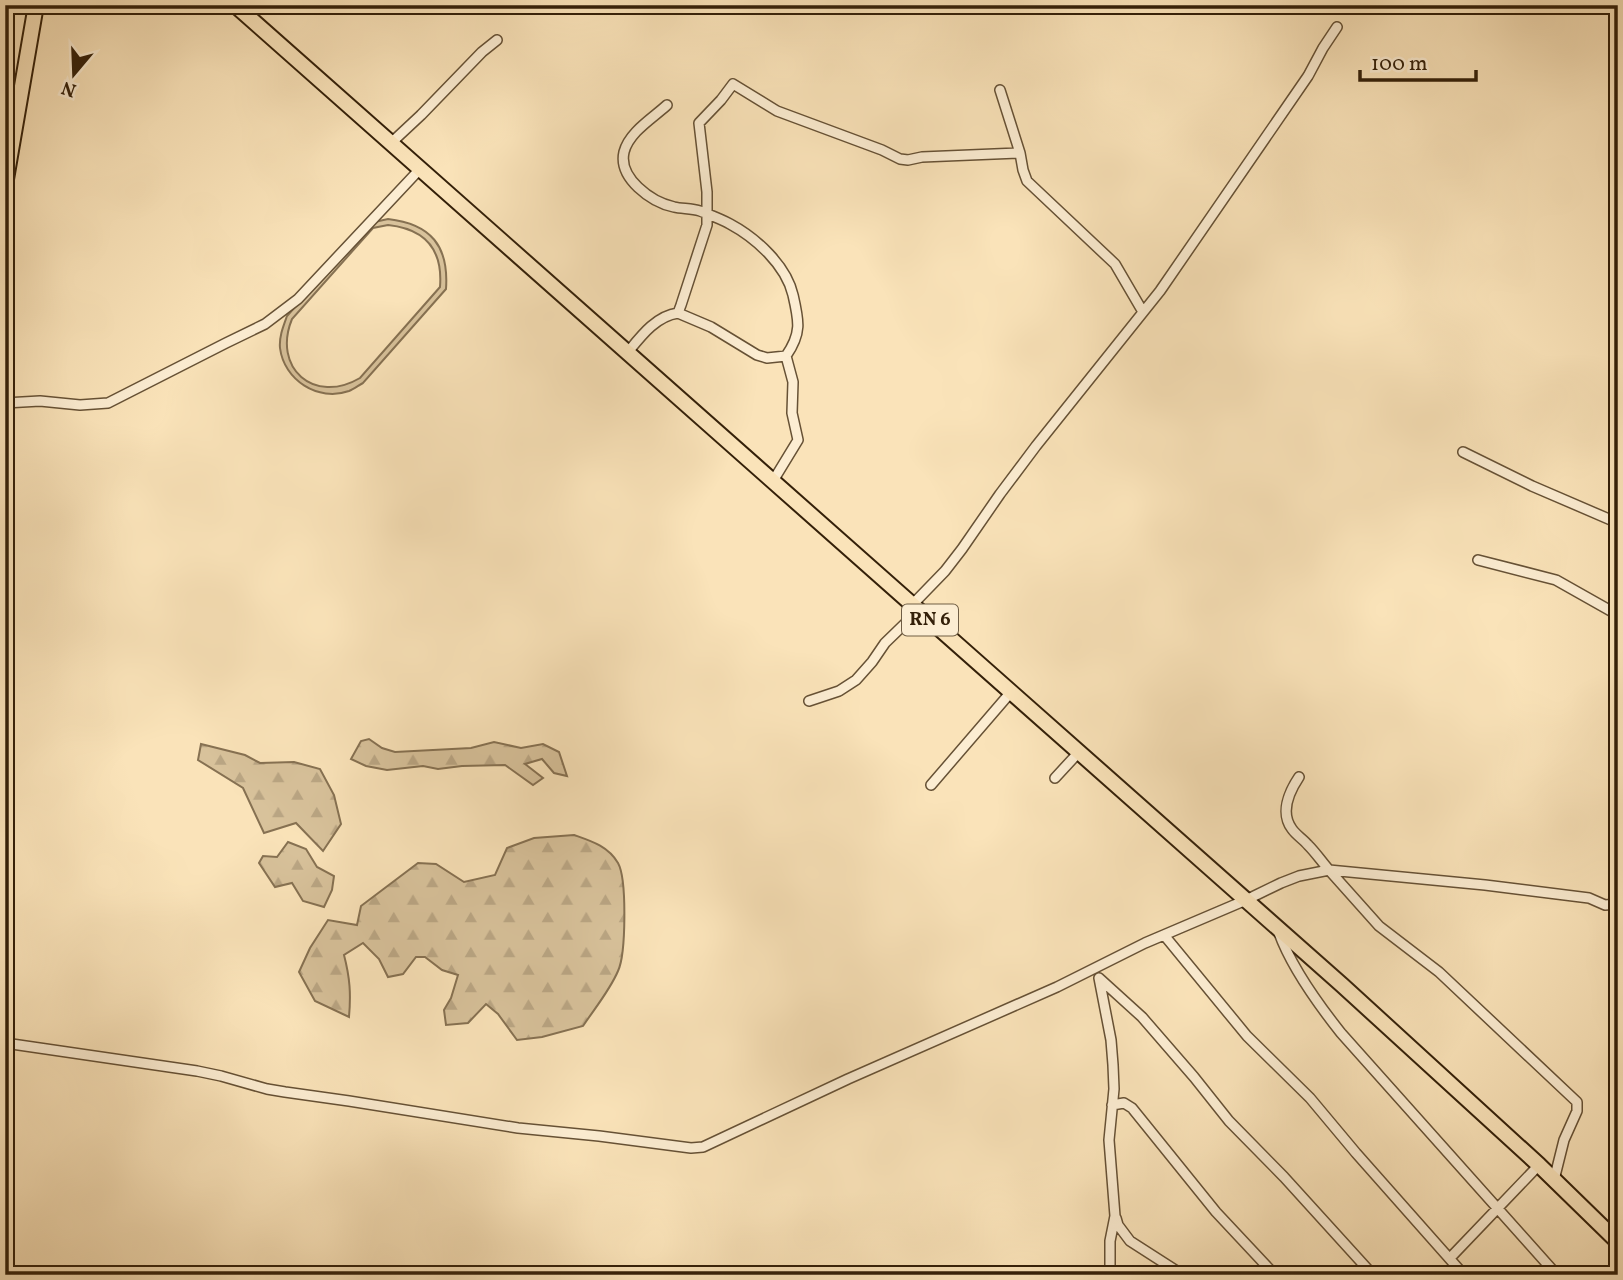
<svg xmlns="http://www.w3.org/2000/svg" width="1623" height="1280" font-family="Vollkorn,serif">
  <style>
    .forest { fill: url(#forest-firs); stroke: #867152; stroke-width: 2 }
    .green { fill: #d8c29b; stroke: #867152; stroke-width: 2; fill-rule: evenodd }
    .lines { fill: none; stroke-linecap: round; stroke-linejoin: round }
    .minor-casing { stroke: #665135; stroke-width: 12 }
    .primary-casing { stroke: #342009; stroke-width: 18 }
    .minor { stroke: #fcedd2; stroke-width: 9 }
    .primary { stroke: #fae3b9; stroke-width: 14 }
    .labels { text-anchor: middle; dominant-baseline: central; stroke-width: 7; stroke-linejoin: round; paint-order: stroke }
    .shield { fill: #fcedd2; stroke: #705e45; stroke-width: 2 }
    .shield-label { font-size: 19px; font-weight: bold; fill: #342009 }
  </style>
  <defs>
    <pattern id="forest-firs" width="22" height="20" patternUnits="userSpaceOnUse" patternTransform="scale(1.75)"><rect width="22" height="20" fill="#d8c29b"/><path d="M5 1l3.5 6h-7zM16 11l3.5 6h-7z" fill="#baa684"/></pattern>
  </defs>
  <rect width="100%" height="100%" fill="#fae3b9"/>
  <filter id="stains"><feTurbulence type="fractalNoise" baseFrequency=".00286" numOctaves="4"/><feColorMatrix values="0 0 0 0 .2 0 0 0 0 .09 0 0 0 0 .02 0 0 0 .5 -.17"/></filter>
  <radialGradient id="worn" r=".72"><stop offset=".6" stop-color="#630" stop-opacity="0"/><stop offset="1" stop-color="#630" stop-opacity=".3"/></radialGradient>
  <path class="forest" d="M369,739L382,748L395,752L471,748L494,742L521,748L543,744L559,752L567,776L554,773L542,759L525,764L543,778L533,785L505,765L462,766L438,769L423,766L387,770L366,766L351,759L361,741Z
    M201,744L245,755L260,763L294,762L320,769L334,795L341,824L323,851L296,823L264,833L243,788L198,760Z
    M574,835C591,841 608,846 618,863C627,879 626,954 618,971C610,990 595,1008 583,1026L542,1037L517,1040L498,1014L486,1004L468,1023L446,1025L444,1010L451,998L458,975L442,970L425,957H416L403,974L388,977L379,959L363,943L344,955C350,978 351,994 349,1017L315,1001L299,972L310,948L328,920L357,925L361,906L418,863L436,864L464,882L495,875L507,848L534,838Z
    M288,842L306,849L317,867L334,876L332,890L324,907L303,901L292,883L275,887L259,863L263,856L277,857Z"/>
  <path class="green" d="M388,219C431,224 449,246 446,289L363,383C359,385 354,389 349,391C318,402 284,380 280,348C279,337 283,327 287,316L370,223ZM388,225C425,229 443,249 440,287L360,378C314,405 272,368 292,319L373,228Z"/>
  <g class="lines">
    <g class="minor-casing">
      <path id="minor" d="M1000,90L1020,153L1023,170L1027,181L1115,264L1143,312
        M667,105C653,118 629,132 624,152C618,178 651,202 674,207C682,209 692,208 700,211C710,215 721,219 730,224C756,238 786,265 793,295C799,321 802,333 786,356L767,358L757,355L711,327L678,313
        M391,143L421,115L482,52L497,40
        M628,352C641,336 656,316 678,313L681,305L707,225V192L699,123L721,100L733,84L777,111L882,150L900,159L908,160L922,157L1020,153
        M5,403L40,401L80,405L108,403L226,343L265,324L298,299L420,169
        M1463,452L1532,486L1618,523
        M773,481L798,440L792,413L793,382L786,356
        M1478,560L1556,580L1618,615
        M913,604L945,571L962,549L1000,494L1036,446L1160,291L1308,76L1323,48L1337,27
        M809,701L839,691L856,680L872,662L885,643L919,610
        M1299,777C1289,792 1280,813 1292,829C1296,835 1303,839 1308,845C1316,853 1322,862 1329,870L1485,885L1589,898L1605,905L1618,904
        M1055,778L1079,752
        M931,785L1011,692
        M1279,933C1291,966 1318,1004 1341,1033L1557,1275
        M1164,935L1247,1036L1310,1098L1356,1153L1464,1275
        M1099,978L1142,1017L1194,1077L1229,1121L1284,1177L1373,1275
        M1099,978L1111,1040L1113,1065L1114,1089L1109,1140L1115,1216L1110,1241V1275
        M5,1043L197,1071L221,1076L267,1089L285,1092L349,1101L518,1128L599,1136L691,1148L703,1147L848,1079L1057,987L1145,943L1246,900L1281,883L1299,876L1329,870L1379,926L1439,972L1577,1102V1111L1564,1140L1554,1180
        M1112,1105L1124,1103L1132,1108L1216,1212L1275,1275
        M1116,1218L1118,1225L1130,1241L1183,1275
        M1450,1258L1539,1165"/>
    </g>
    <g class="primary-casing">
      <path id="primary" d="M235,5L1342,985L1539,1165L1618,1242
        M5,185L36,5"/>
    </g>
    <use href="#minor" class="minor"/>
    <use href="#primary" class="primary"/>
  </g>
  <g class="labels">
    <rect class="shield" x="902" y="604.5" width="56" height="31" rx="5"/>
    <g class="shield-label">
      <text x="930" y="620">RN 6</text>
    </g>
  </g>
  <rect width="1623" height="1280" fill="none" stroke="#fae3b9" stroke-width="28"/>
  <rect x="7" y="7" width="1609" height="1266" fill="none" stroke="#342009" stroke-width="3.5"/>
  <rect x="14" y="14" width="1595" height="1252" fill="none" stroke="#342009" stroke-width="2"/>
  <g transform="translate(74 74) rotate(199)" stroke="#fcedd2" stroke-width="5" paint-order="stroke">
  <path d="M0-5L12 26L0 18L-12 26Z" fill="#342009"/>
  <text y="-10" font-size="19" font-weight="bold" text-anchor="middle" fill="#342009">N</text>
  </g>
  <path d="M1360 70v10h116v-10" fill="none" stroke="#342009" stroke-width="3.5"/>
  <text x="1371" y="70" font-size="21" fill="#342009" stroke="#fcedd2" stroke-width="5" paint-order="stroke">100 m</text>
  <rect width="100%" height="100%" filter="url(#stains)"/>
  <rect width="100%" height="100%" fill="url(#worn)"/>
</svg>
